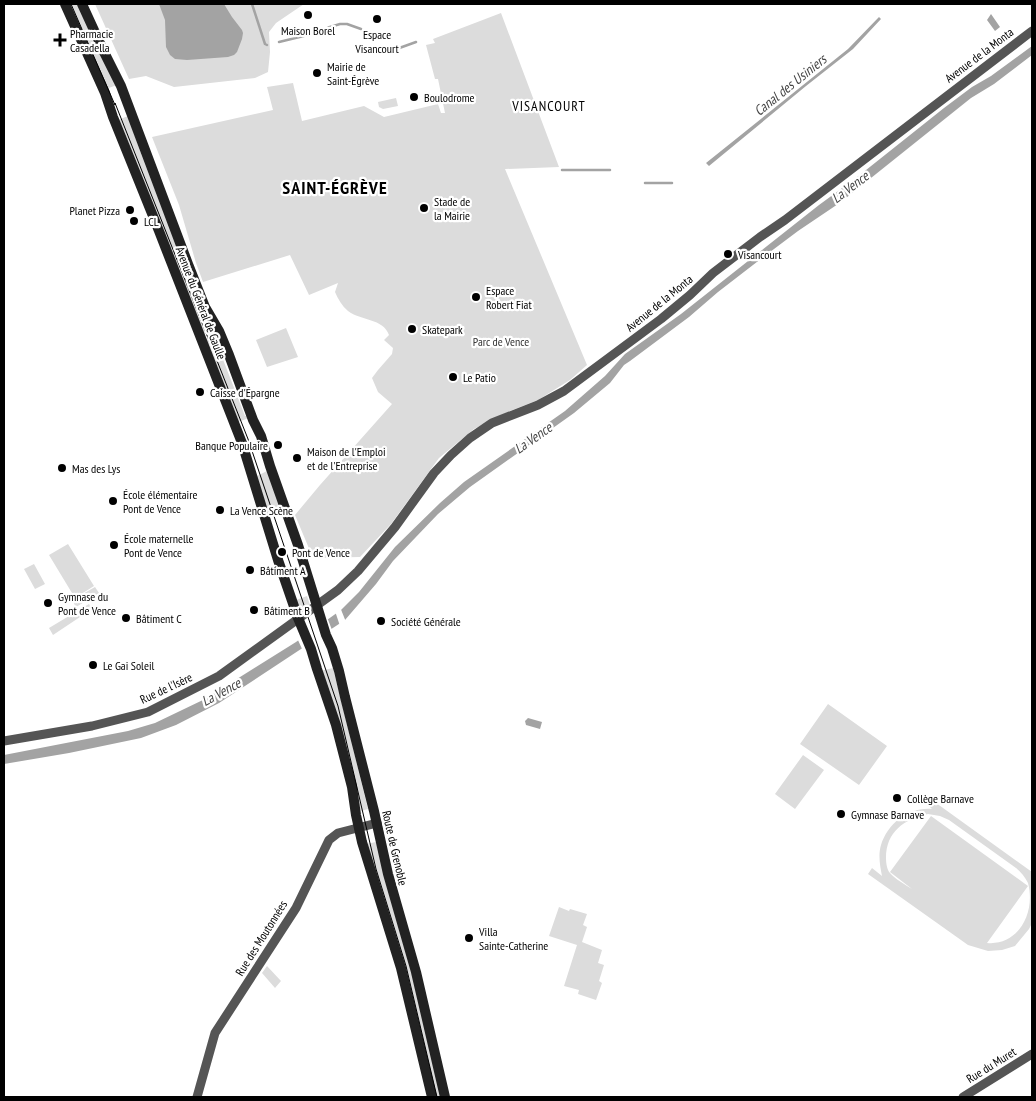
<svg xmlns="http://www.w3.org/2000/svg" width="1036" height="1101" font-family="'PT Sans Narrow',sans-serif">
  <style>
    .green { fill: #dcdcdc; fill-rule: evenodd }
    .water { fill: #a3a3a3 }
    .pier { fill: #fff }
    .lines { fill: none; stroke-linecap: round; stroke-linejoin: round }
    .stream { stroke: #a3a3a3; stroke-width: 2.5 }
    .tertiary { stroke: #555; stroke-width: 9 }
    .secondary { stroke: #222; stroke-width: 10 }
    .tram { stroke: #000; stroke-width: 1 }
    .poi-dot { fill: #000; stroke: #fff; stroke-width: 2 }
    .labels { text-anchor: middle; dominant-baseline: central; stroke-width: 4.5; stroke-linejoin: round; paint-order: stroke }
    .poi-label { font-size: 12px; fill: #000; stroke: #fff; text-anchor: start }
    .street-label { font-size: 12px; fill: #000; stroke: #fff }
    .park-label { font-size: 12px; fill: #333; stroke: #fff }
    .water-label { font-size: 14px; font-style: italic; fill: #444; stroke: #fff }
    .neighbourhood-label { font-size: 14px; letter-spacing: 1px; fill: #000; stroke: #fff }
    .district-label { font-size: 18px; font-weight: bold; letter-spacing: 1px; fill: #000; stroke: #fff }
  </style>
  <rect width="100%" height="100%" fill="#fff"/>
  <path class="green" d="M68,4H78L117,85L106,89Z
    M95,4H304L276,23L269,32L270,52L268,72L255,78L174,87L146,76L129,79Z
    M501,13L559,167L505,169L587,365L570,380L538,400L510,411L474,429L439,458L391,524L360,557L313,558L295,515L320,485L392,404L378,392L372,378L378,370L392,354L393,348L384,340L389,335C383,318 361,321 348,311C342,306 338,299 335,292L338,283L309,295L290,255L203,282L196,263L179,205L152,137L273,110L267,87L293,83L302,121L364,106L384,117L438,104L441,113H445L438,79H435L426,45L435,43L433,39Z
    M396,98L398,106L383,109L379,107L378,102Z
    M128,116C152,189 184,259 214,330L203,334L118,120Z
    M286,328L298,357L267,367L256,340Z
    M215,335L217,338L215,339L245,416L248,415L249,418L238,422L205,339Z
    M267,471L282,510L267,514L257,476Z
    M68,544L94,586L75,598L49,555Z
    M34,564L45,584L35,589L24,569Z
    M95,587L99,593L76,607L72,600Z
    M307,596L310,605L303,610C298,609 297,605 296,600Z
    M89,604L92,609L53,635L49,628Z
    M333,668L368,809L361,811L320,671Z
    M828,704L887,746L859,785L800,744Z
    M803,755L824,770L795,809L775,794Z
    M925,795L1032,872V923L1029,929L1015,946L1002,950L988,951L968,945L868,874L872,868L882,876C880,866 878,855 881,845C888,823 909,807 932,809L922,800ZM928,814L940,816L949,820L1016,868C1021,872 1025,877 1028,883C1036,913 1018,946 987,943L1028,886L931,816L890,872L912,889C906,885 895,879 890,873C887,870 886,863 886,858C886,832 904,819 928,814Z
    M376,842L411,965L443,1097H434L366,844Z
    M559,907L569,911L570,909L587,914L583,925L587,927L582,942L602,950L598,963L604,965L599,981L602,983L596,1000L578,994L579,990L564,986L577,945L549,936Z
    M267,966L281,981L275,988L262,973Z"/>
  <path class="water" d="M159,4H224L232,17L242,30L243,33L242,39L237,52L234,55L228,57L187,60L175,59L170,55L166,47L165,20Z
    M991,14L1000,27L995,31L987,20Z
    M879,17L881,19L853,49L806,86L709,166L706,163L848,49Z
    M1032,46V55L994,84L971,98L841,202L798,231L766,255L718,292L689,317L630,361L624,365L610,383L574,413L470,487L438,514L393,561L376,584L345,620L219,703L176,725L141,738L69,753L4,764V755L128,731L155,723L205,699L296,642L341,610L359,592L395,547L440,503L464,482L565,411L605,376L625,354L681,314L819,205L856,178L944,108L972,87L991,76Z
    M528,718L542,722L540,729L526,725L525,721Z"/>
  <path class="pier" d="M340,607L346,622L340,626L335,611Z
    M327,617L332,630L323,638L303,651L297,638Z"/>
  <g class="lines">
    <path class="stream" d="M252,4L265,44L267,45
      M279,42L316,33L330,27L340,24H347L361,29
      M389,50L391,51L416,42
      M562,170H610
      M645,183H672"/>
    <path class="tertiary" d="M4,741L92,726L148,712L219,676L338,590L358,571L395,527L434,473L451,455L470,438L492,423L538,405L564,391L661,319L690,295L713,273L760,237L785,220L1032,31
      M197,1097L215,1033L296,908L329,840L338,833L377,823
      M963,1097L1032,1054"/>
    <path class="secondary" d="M65,4L105,93L113,117L159,231L242,443L278,560L298,618L311,649L317,669L336,725L352,787L356,815L362,842L401,968L432,1097
      M82,4L104,52L121,86L188,264L205,307L219,331L229,355L253,420L261,436L270,466L298,545L326,635L332,648L339,671L345,697L374,811L388,874L416,972L445,1097"/>
    <path class="tram" d="M71,4L115,105V103L248,439L338,706L376,869L406,966L437,1097"/>
  </g>
  <g class="poi-dot">
    <circle cx="308" cy="15" r="5"/>
    <circle cx="377" cy="19" r="5"/>
    <path d="M57.5 32.5h5v5h5v5h-5v5h-5v-5h-5v-5h5z"/>
    <circle cx="317" cy="73" r="5"/>
    <circle cx="414" cy="97" r="5"/>
    <circle cx="424" cy="208" r="5"/>
    <circle cx="130" cy="210" r="5"/>
    <circle cx="134" cy="221" r="5"/>
    <circle cx="728" cy="254" r="5"/>
    <circle cx="476" cy="297" r="5"/>
    <circle cx="412" cy="329" r="5"/>
    <circle cx="453" cy="377" r="5"/>
    <circle cx="200" cy="392" r="5"/>
    <circle cx="278" cy="445" r="5"/>
    <circle cx="297" cy="458" r="5"/>
    <circle cx="62" cy="468" r="5"/>
    <circle cx="113" cy="501" r="5"/>
    <circle cx="220" cy="510" r="5"/>
    <circle cx="114" cy="545" r="5"/>
    <circle cx="282" cy="552" r="5"/>
    <circle cx="250" cy="570" r="5"/>
    <circle cx="48" cy="603" r="5"/>
    <circle cx="254" cy="610" r="5"/>
    <circle cx="126" cy="618" r="5"/>
    <circle cx="381" cy="621" r="5"/>
    <circle cx="93" cy="665" r="5"/>
    <circle cx="897" cy="798" r="5"/>
    <circle cx="841" cy="814" r="5"/>
    <circle cx="469" cy="938" r="5"/>
  </g>
  <g class="labels">
    <g class="poi-label">
      <text x="308" y="30" text-anchor="middle">Maison Borel</text>
      <text x="70" y="33">Pharmacie<tspan x="70" dy="14">Casadella</tspan></text>
      <text x="377" y="34" text-anchor="middle">Espace<tspan x="377" dy="14">Visancourt</tspan></text>
      <text x="327" y="66">Mairie de<tspan x="327" dy="14">Saint-Égrève</tspan></text>
      <text x="424" y="97">Boulodrome</text>
      <text x="434" y="201">Stade de<tspan x="434" dy="14">la Mairie</tspan></text>
      <text x="120" y="210" text-anchor="end">Planet Pizza</text>
      <text x="144" y="221">LCL</text>
      <text x="738" y="254">Visancourt</text>
      <text x="486" y="290">Espace<tspan x="486" dy="14">Robert Fiat</tspan></text>
      <text x="422" y="329">Skatepark</text>
      <text x="463" y="377">Le Patio</text>
      <text x="210" y="392">Caisse d'Épargne</text>
      <text x="268" y="445" text-anchor="end">Banque Populaire</text>
      <text x="307" y="451">Maison de l'Emploi<tspan x="307" dy="14">et de l'Entreprise</tspan></text>
      <text x="72" y="468">Mas des Lys</text>
      <text x="123" y="494">École élémentaire<tspan x="123" dy="14">Pont de Vence</tspan></text>
      <text x="230" y="510">La Vence Scène</text>
      <text x="124" y="538">École maternelle<tspan x="124" dy="14">Pont de Vence</tspan></text>
      <text x="292" y="552">Pont de Vence</text>
      <text x="260" y="570">Bâtiment A</text>
      <text x="58" y="596">Gymnase du<tspan x="58" dy="14">Pont de Vence</tspan></text>
      <text x="264" y="610">Bâtiment B</text>
      <text x="136" y="618">Bâtiment C</text>
      <text x="391" y="621">Société Générale</text>
      <text x="103" y="665">Le Gai Soleil</text>
      <text x="907" y="798">Collège Barnave</text>
      <text x="851" y="814">Gymnase Barnave</text>
      <text x="479" y="931">Villa<tspan x="479" dy="14">Sainte-Catherine</tspan></text>
    </g>
    <g class="street-label">
      <text transform="translate(979 55) rotate(-37)">Avenue de la Monta</text>
      <text transform="translate(201 303) rotate(69)">Avenue du Général de Gaulle</text>
      <text transform="translate(659 303) rotate(-39)">Avenue de la Monta</text>
      <text transform="translate(166 688) rotate(-25)">Rue de l'Isère</text>
      <text transform="translate(395 848) rotate(77)">Route de Grenoble</text>
      <text transform="translate(261 938) rotate(-58)">Rue des Moutonnées</text>
      <text transform="translate(991 1065) rotate(-32)">Rue du Muret</text>
    </g>
    <g class="park-label">
      <text x="501" y="341">Parc de Vence</text>
    </g>
    <g class="water-label">
      <text transform="translate(790 85) rotate(-39)">Canal des Usiniers</text>
      <text transform="translate(850 187) rotate(-37)">La Vence</text>
      <text transform="translate(533 438) rotate(-35)">La Vence</text>
      <text transform="translate(221 692) rotate(-29)">La Vence</text>
    </g>
    <g class="neighbourhood-label">
      <text x="549" y="106">VISANCOURT</text>
    </g>
    <g class="district-label">
      <text x="335" y="187">SAINT-ÉGRÈVE</text>
    </g>
  </g>
  <rect width="1036" height="1101" fill="none" stroke="#000000" stroke-width="10"/>
</svg>
